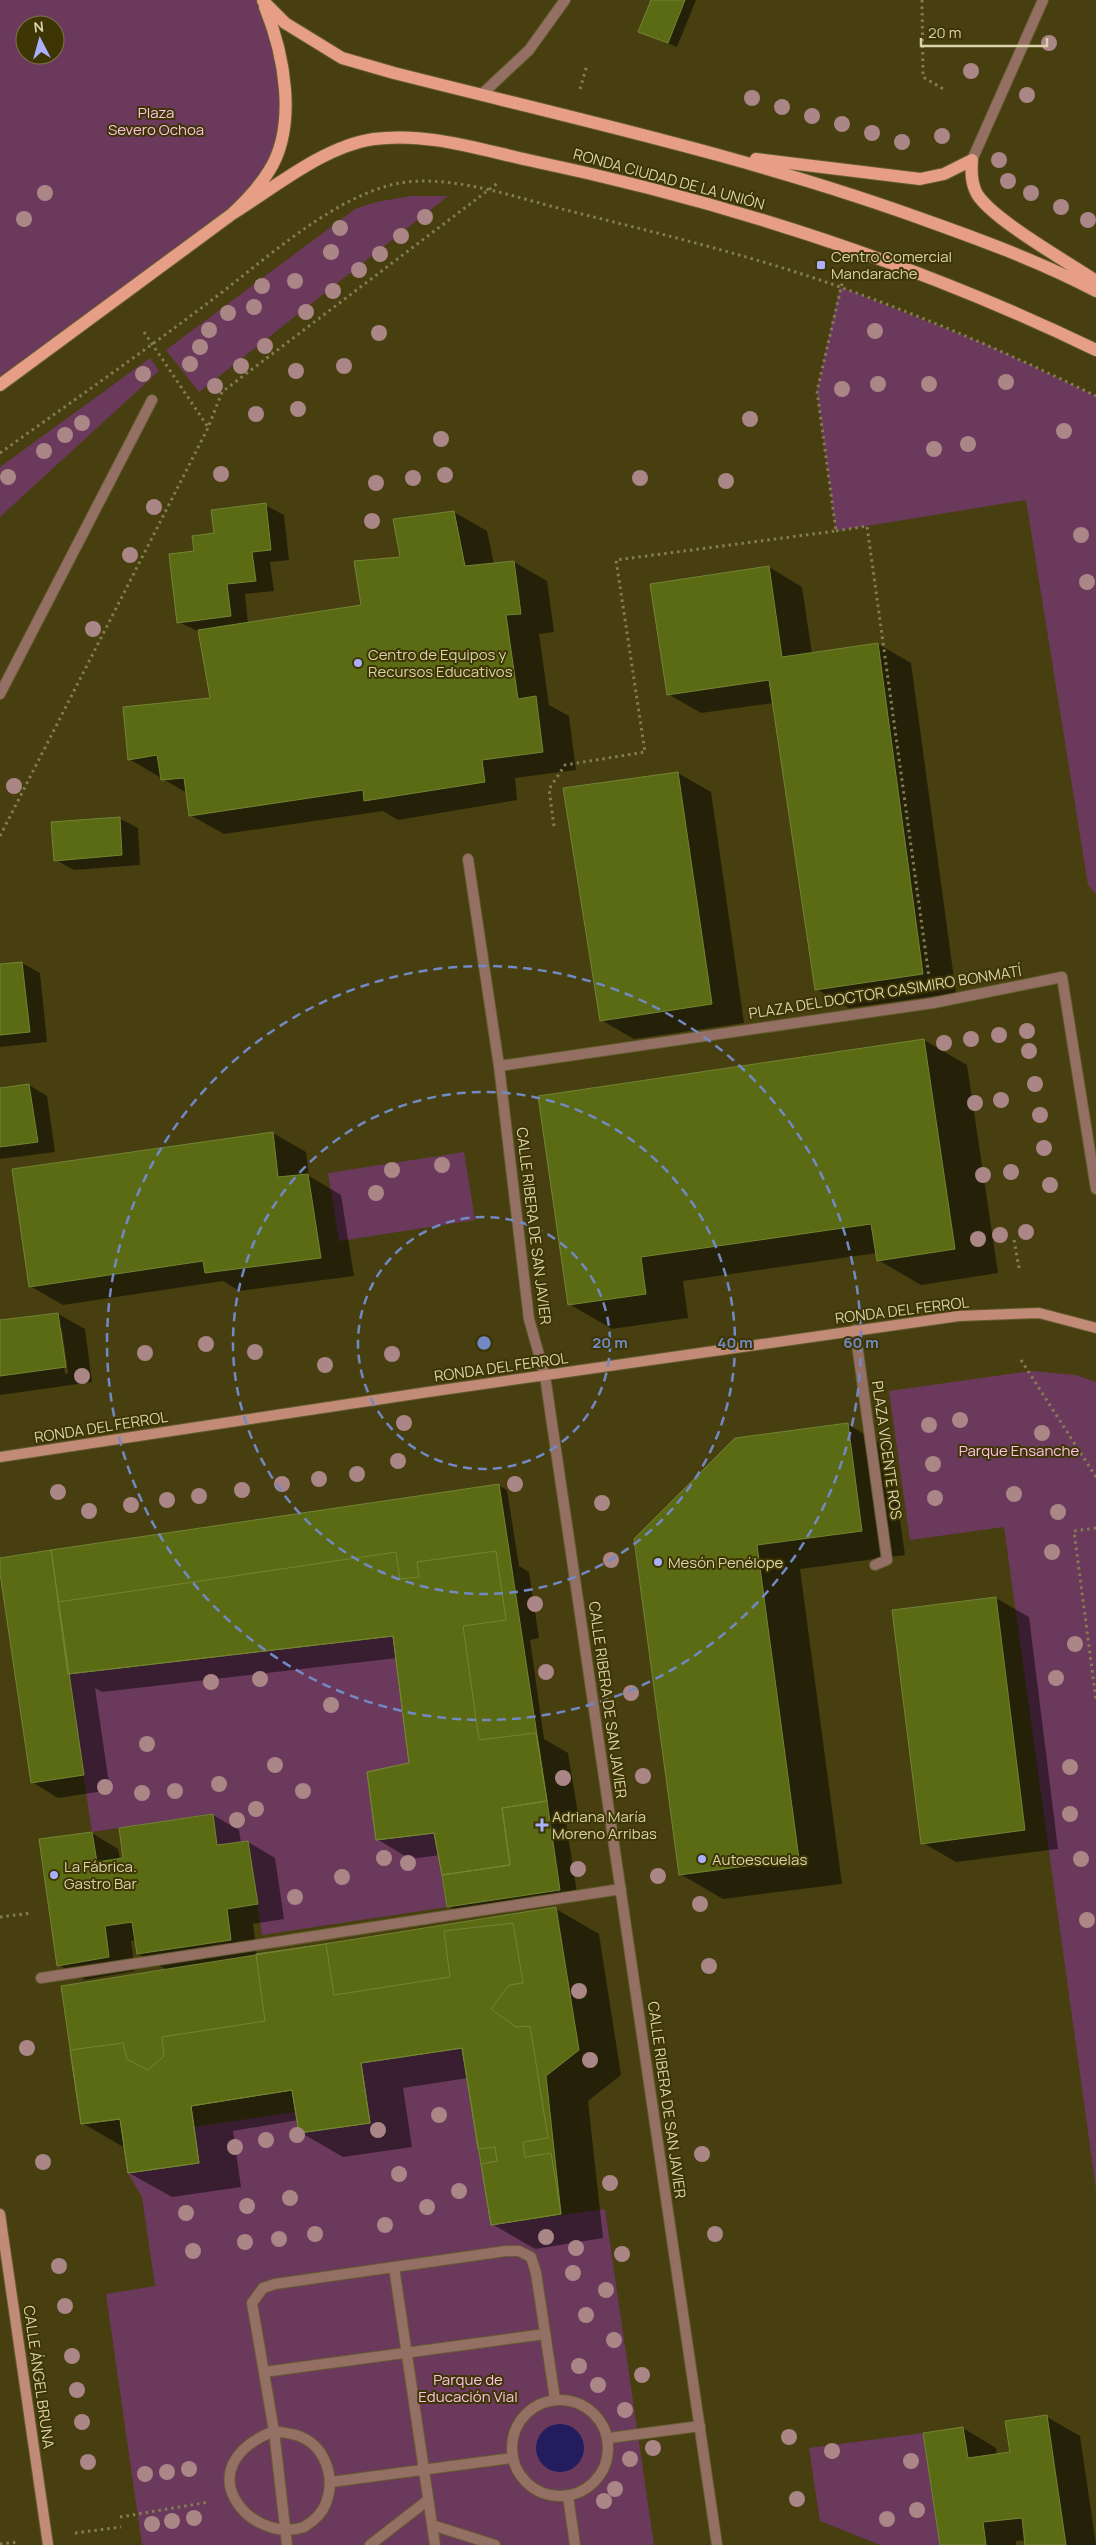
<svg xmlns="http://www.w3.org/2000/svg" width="1096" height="2545" font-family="Manrope,sans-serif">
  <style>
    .green { fill: #6b395c; fill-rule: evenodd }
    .water { fill: #221d5e }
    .shadow { fill: #0007; fill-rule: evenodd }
    .building { fill: #5b6b14; stroke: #738433 }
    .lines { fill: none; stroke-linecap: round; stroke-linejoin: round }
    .lane-casing { stroke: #645c2f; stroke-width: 12 }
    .street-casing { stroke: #645c2f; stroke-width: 12 }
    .secondary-casing { stroke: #645c2f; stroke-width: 12 }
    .primary-casing { stroke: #645c2f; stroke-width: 14 }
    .path { stroke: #847d51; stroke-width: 3; stroke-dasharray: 2.5 4; stroke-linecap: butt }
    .lane { stroke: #947064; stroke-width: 10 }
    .street { stroke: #947064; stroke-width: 10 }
    .secondary { stroke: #c28b77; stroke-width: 10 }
    .primary { stroke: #e69f86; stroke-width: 12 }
    .tree { fill: #ab8686 }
    .ring { fill: none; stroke: #7289c3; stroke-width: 2.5; stroke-dasharray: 9 6 }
    .poi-dot { fill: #aab0fc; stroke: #3d3503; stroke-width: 2 }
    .labels { text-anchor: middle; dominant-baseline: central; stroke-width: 4; stroke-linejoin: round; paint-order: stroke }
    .park-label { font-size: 15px; fill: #fdc0e7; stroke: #3d3503 }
    .street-label { font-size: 15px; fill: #d9d2aa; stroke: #3d3503 }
    .poi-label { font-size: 15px; fill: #d9d2aa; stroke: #3d3503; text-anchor: start }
    .centre { fill: #7289c3; stroke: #3d3503; stroke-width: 2.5 }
    .ring-label { font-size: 15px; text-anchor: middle; font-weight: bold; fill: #7289c3; stroke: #3d3503; stroke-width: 4; stroke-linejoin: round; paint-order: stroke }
  </style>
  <rect width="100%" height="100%" fill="#473f10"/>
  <path class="green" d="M0,0H263L279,45L280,142L255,191L0,385ZM25,25H55V55H25Z
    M412,196H448L199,392L166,350L355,209L376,202Z
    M840,287L985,344L1096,396V894L1088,885L1026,500L836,531L817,391Z
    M150,358L159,371L0,517V467Z
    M464,1152L475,1220L339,1241L328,1173Z
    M1031,1371L1076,1375L1096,1382V2189L1004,1527L910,1540L889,1391Z
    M393,1636L409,1763L367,1772L376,1840L434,1833L447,1907L262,1935L248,1841L217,1845L213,1814L92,1832L68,1674Z
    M462,2048L491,2225L605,2209L654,2545H142L106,2294L155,2286L142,2197L128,2173L199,2163L194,2127L295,2112L299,2133L370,2123L361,2063Z
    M923,2433L940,2545H880L820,2521L809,2448Z"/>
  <path class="water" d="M536 2448a24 24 0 1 1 48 0a24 24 0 1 1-48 0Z"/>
  <path class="shadow" d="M653,0H696L677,47L640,32Z
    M265,505L284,515L289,560L270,562L274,591L245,594L248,624L363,606L401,558L395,520L454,512L487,531L494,564L514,562L547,581L554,632L539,634L549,705L569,716L576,770L515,778L517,800L398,820L383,811L224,834L190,815L187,793L129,759L211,699L200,632L178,622L195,552L215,534Z
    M769,567L802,587L812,654L878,644L911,663L956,993L849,1008L816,989L774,703L701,713L668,694Z
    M678,773L711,792L744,1023L634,1039L601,1020Z
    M119,818L138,828L140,865L74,870L56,860Z
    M22,963L40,973L47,1042L0,1047V965Z
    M924,1040L967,1065L998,1273L921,1285L878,1260L877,1253L683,1281L688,1318L612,1329L569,1304L539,1097Z
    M29,1085L47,1096L55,1152L0,1159V1090Z
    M273,1133L306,1152L309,1176L341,1195L354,1276L239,1291L223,1281L63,1305L30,1286Z
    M58,1314L85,1329L92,1382L0,1395V1321ZM60,1330H62L68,1373L65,1374Z
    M847,1424L890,1449L905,1555L800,1569L842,1884L723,1899L680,1874L636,1539Z
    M498,1485L507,1490L519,1566L529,1572L539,1638L530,1640L544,1739L568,1753L579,1820L566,1822L578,1900L467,1917L448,1906L440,1855L410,1859L377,1839L411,1764L397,1658L102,1692L95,1688L110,1790L58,1798L32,1782L0,1559Z
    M996,1598L1029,1617L1058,1849L956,1862L923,1843Z
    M213,1815L239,1830L241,1843L248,1842L275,1858L284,1919L253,1924L257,1956L556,1909L599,1934L621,2075L588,2101L603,2238L535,2249L492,2224L468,2078L403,2088L412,2147L343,2157L300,2132L298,2120L233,2131L241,2187L172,2197L129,2173L125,2148L82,2123L167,1970L138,1954L136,1940L131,1941L135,1971L85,1980L59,1965L92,1833L118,1849L120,1860Z
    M1047,2417L1080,2436L1096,2545H1026V2540L1016,2541V2545H941L963,2428L996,2448L997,2455L1011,2453Z"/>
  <path class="building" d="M651,0H685L668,43L638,32Z
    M266,503L271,550L252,552L256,581L227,584L231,616L177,623L169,554L194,551L192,536L214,533L211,510Z
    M454,511L465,566L514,561L521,614L506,615L518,699L536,696L543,752L482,760L485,782L364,801L363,790L189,816L184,778L161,780L157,755L128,760L123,707L210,698L198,630L361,605L354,561L400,557L393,519Z
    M769,566L782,657L878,643L923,974L815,990L769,680L667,695L650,584Z
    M678,772L712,1004L600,1021L563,788Z
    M120,817L122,855L54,861L51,822Z
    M22,962L30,1032L0,1035V964Z
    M924,1039L955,1249L877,1261L871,1224L641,1257L646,1294L568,1305L538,1096Z
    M29,1084L38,1142L0,1147V1088Z
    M273,1132L278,1177L308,1174L321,1258L205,1273L203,1261L29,1287L12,1169Z
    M58,1313L66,1367L0,1376V1320Z
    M848,1423L862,1531L757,1545L799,1859L679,1875L634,1539L735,1438Z
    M499,1484L547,1801L502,1808L510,1865L442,1875L434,1833L376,1840L367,1772L409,1763L393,1636L68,1674L51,1550Z
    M51,1550L84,1775L31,1783L0,1573V1558Z
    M496,1551L506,1620L463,1626L479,1740L536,1733L547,1801L502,1808L510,1865L442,1875L434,1833L376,1840L367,1772L409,1763L393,1636L68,1674L58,1602L396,1552L400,1579L419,1577L417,1562Z
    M996,1597L1025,1830L921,1844L892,1610Z
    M547,1801L560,1890L447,1907L442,1875L510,1865L502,1808Z
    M213,1814L217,1845L248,1841L258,1904L227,1909L231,1940L137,1954L132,1922L105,1926L109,1957L57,1966L39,1839L92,1832L97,1862L123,1858L119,1828Z
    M556,1907L579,2050L546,2076L561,2214L491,2225L462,2048L361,2063L370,2123L299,2133L292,2090L191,2106L199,2163L128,2173L120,2119L81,2124L61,1986Z
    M513,1923L523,1983L509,1985L491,2009L516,2027L530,2026L548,2138L523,2142L525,2157L551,2153L561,2214L491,2225L481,2164L497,2161L495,2147L478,2149L462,2048L361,2063L370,2123L299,2133L292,2090L191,2106L199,2163L128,2173L120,2119L81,2124L70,2050L123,2043L127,2059L148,2070L164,2056L162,2037L265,2021L256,1954L326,1944L334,1995L450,1977L444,1931Z
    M1047,2415L1066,2545H1025L1022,2518L983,2522L986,2545H940L923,2433L963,2427L968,2458L1010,2452L1005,2421Z"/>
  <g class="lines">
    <g class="lane-casing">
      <path id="lane" d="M481,95L529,50L565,0
        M0,694L152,400
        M394,2267L435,2545
        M264,2372L545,2334
        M512 2448a48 48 0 1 1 96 0a48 48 0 1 1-96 0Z
        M274,2431C281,2432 289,2433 296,2435C325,2444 336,2477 326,2503C322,2514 314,2521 304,2527C250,2545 184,2467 274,2431Z
        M609,2438L700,2426
        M331,2482L512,2458
        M568,2496L575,2545
        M432,2525L495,2545
        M287,2545L274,2431L252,2303L263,2288L275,2284L506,2251H519L531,2257L536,2273L555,2399
        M370,2545L428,2500"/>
    </g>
    <g class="street-casing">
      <path id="street" d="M972,160L1043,0
        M468,859L499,1066L529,1319L545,1376L717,2545
        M499,1066L933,1003L1062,977L1096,1189
        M855,1330L887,1560L875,1565
        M41,1978L621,1889"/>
    </g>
    <g class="secondary-casing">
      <path id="secondary" d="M0,1457L428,1392L959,1316L1039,1313L1096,1328
        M0,2214L48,2545"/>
    </g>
    <g class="primary-casing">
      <path id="primary" d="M263,1L285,23L342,58L394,73C576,119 760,159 936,224C989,243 1045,264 1096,291
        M756,159L920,179L944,174L972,160C971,172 971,183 977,194C993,220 1068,262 1096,281
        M232,214C274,188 324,146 374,139C426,132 478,149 528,160C724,201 916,263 1096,350
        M0,385L232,214C246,201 259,187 269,171C298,125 284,54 265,7"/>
    </g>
    <path class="path" d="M922,0L923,77L945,90
      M580,89L587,65
      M144,332L208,427
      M0,453C70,403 140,354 208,303C260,264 324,204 387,186C441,170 513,197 566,210C649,231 733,251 814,278C911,311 1005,351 1096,396
      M836,531L867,526L929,977
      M554,826L549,789L565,765L645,752L616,560L836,531L817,391L844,275
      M0,836L208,428L222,392L499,182
      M1014,1240L1019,1268
      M1021,1360L1096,1477
      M1096,1528L1074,1531L1096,1700
      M0,1917L31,1913
      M120,2517L209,2502
      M75,2533L121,2527
      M0,2544L19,2542"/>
    <use href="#lane" class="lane"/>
    <use href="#street" class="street"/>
    <use href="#secondary" class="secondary"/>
    <use href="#primary" class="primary"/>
  </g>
  <g class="tree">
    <circle cx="1049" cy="43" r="8"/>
    <circle cx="971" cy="71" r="8"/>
    <circle cx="1027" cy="95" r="8"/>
    <circle cx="752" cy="98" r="8"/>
    <circle cx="782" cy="107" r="8"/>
    <circle cx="812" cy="116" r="8"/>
    <circle cx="842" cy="124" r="8"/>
    <circle cx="872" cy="133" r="8"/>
    <circle cx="942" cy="136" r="8"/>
    <circle cx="902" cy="142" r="8"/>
    <circle cx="999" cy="160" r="8"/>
    <circle cx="1008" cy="181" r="8"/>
    <circle cx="45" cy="193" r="8"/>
    <circle cx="1031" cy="193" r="8"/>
    <circle cx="1061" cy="207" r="8"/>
    <circle cx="425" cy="217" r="8"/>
    <circle cx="24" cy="219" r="8"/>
    <circle cx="1088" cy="220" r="8"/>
    <circle cx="340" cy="228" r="8"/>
    <circle cx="401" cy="236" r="8"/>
    <circle cx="331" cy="252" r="8"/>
    <circle cx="380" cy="254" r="8"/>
    <circle cx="359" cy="270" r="8"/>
    <circle cx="295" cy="281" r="8"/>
    <circle cx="262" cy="286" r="8"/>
    <circle cx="333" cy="291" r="8"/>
    <circle cx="254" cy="307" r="8"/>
    <circle cx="306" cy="312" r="8"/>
    <circle cx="228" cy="313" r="8"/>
    <circle cx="209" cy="330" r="8"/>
    <circle cx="875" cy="331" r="8"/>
    <circle cx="379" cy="333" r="8"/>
    <circle cx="265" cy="346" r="8"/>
    <circle cx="200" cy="347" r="8"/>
    <circle cx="190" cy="364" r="8"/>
    <circle cx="241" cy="366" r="8"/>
    <circle cx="344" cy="366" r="8"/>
    <circle cx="296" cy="371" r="8"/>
    <circle cx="143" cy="374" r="8"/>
    <circle cx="1006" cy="382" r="8"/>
    <circle cx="878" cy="384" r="8"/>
    <circle cx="929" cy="384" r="8"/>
    <circle cx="215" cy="386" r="8"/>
    <circle cx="842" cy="389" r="8"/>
    <circle cx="298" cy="409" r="8"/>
    <circle cx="256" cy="414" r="8"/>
    <circle cx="750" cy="419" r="8"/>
    <circle cx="82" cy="423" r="8"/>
    <circle cx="1064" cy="431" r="8"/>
    <circle cx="65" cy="435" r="8"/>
    <circle cx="441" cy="439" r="8"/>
    <circle cx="968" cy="444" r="8"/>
    <circle cx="934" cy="449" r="8"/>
    <circle cx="44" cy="451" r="8"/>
    <circle cx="221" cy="474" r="8"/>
    <circle cx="445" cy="475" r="8"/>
    <circle cx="8" cy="477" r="8"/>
    <circle cx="413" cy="478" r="8"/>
    <circle cx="640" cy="478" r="8"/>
    <circle cx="726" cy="481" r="8"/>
    <circle cx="376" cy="483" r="8"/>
    <circle cx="154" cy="507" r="8"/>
    <circle cx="372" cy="521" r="8"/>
    <circle cx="1081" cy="535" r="8"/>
    <circle cx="130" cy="555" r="8"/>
    <circle cx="1087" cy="582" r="8"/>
    <circle cx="93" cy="629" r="8"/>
    <circle cx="14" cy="786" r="8"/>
    <circle cx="1027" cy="1031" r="8"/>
    <circle cx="999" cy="1035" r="8"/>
    <circle cx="971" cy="1039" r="8"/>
    <circle cx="944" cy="1043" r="8"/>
    <circle cx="1029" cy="1051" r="8"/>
    <circle cx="1035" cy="1084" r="8"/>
    <circle cx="1001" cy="1100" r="8"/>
    <circle cx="975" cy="1103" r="8"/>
    <circle cx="1040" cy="1115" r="8"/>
    <circle cx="1044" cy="1148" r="8"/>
    <circle cx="442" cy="1165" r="8"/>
    <circle cx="392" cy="1170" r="8"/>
    <circle cx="1011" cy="1172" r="8"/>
    <circle cx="983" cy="1175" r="8"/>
    <circle cx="1050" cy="1185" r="8"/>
    <circle cx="376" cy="1193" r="8"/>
    <circle cx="1026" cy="1232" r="8"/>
    <circle cx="1000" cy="1235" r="8"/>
    <circle cx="978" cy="1239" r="8"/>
    <circle cx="206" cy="1344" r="8"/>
    <circle cx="255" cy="1352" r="8"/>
    <circle cx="145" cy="1353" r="8"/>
    <circle cx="392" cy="1354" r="8"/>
    <circle cx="325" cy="1365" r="8"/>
    <circle cx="82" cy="1376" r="8"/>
    <circle cx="960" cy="1420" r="8"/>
    <circle cx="404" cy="1423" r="8"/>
    <circle cx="929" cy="1425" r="8"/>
    <circle cx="1042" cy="1433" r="8"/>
    <circle cx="398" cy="1461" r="8"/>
    <circle cx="933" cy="1464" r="8"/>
    <circle cx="357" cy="1474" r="8"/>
    <circle cx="319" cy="1479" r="8"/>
    <circle cx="282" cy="1484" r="8"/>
    <circle cx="515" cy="1484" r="8"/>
    <circle cx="242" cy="1490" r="8"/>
    <circle cx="58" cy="1492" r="8"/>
    <circle cx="1014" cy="1494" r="8"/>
    <circle cx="199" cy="1496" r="8"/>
    <circle cx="935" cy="1498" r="8"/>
    <circle cx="167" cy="1500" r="8"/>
    <circle cx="602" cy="1503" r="8"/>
    <circle cx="131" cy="1505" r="8"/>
    <circle cx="89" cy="1511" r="8"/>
    <circle cx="1058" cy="1512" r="8"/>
    <circle cx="1052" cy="1552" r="8"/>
    <circle cx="611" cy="1560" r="8"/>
    <circle cx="535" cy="1604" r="8"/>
    <circle cx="1075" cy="1644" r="8"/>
    <circle cx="546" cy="1672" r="8"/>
    <circle cx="1056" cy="1678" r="8"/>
    <circle cx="260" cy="1679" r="8"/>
    <circle cx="211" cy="1682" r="8"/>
    <circle cx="631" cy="1693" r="8"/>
    <circle cx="331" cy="1705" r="8"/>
    <circle cx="147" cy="1744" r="8"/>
    <circle cx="275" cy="1765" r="8"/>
    <circle cx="1070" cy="1767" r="8"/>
    <circle cx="643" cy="1776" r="8"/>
    <circle cx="563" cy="1778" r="8"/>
    <circle cx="219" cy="1784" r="8"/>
    <circle cx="105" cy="1787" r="8"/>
    <circle cx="175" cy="1791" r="8"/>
    <circle cx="303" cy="1791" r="8"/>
    <circle cx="142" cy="1793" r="8"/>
    <circle cx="256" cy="1809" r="8"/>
    <circle cx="1070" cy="1814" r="8"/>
    <circle cx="237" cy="1820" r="8"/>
    <circle cx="384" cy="1858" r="8"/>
    <circle cx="1081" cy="1859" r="8"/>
    <circle cx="408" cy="1863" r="8"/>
    <circle cx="578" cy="1869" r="8"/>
    <circle cx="658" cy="1876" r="8"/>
    <circle cx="342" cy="1877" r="8"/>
    <circle cx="295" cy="1897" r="8"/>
    <circle cx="700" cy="1904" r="8"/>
    <circle cx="1087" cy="1920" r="8"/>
    <circle cx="709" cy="1966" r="8"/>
    <circle cx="579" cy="1991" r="8"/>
    <circle cx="27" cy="2048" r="8"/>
    <circle cx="590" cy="2060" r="8"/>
    <circle cx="439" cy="2115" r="8"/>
    <circle cx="378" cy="2130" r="8"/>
    <circle cx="297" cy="2135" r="8"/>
    <circle cx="266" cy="2140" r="8"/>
    <circle cx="235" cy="2147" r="8"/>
    <circle cx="702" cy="2154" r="8"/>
    <circle cx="43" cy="2162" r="8"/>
    <circle cx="399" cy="2174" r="8"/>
    <circle cx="610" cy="2183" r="8"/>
    <circle cx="459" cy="2191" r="8"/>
    <circle cx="290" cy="2198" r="8"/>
    <circle cx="247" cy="2206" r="8"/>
    <circle cx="427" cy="2207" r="8"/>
    <circle cx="186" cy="2213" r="8"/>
    <circle cx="385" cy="2225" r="8"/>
    <circle cx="315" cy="2234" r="8"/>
    <circle cx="715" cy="2234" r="8"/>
    <circle cx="546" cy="2237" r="8"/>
    <circle cx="279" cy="2239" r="8"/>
    <circle cx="245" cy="2242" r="8"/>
    <circle cx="576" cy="2248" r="8"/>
    <circle cx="193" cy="2251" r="8"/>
    <circle cx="622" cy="2254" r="8"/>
    <circle cx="59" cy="2266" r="8"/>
    <circle cx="573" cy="2273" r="8"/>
    <circle cx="606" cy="2290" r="8"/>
    <circle cx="65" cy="2306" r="8"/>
    <circle cx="586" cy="2315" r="8"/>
    <circle cx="614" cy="2340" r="8"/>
    <circle cx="72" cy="2356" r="8"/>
    <circle cx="579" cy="2366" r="8"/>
    <circle cx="642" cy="2375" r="8"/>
    <circle cx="598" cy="2385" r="8"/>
    <circle cx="77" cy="2390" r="8"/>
    <circle cx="625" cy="2410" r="8"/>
    <circle cx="82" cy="2422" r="8"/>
    <circle cx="789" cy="2437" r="8"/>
    <circle cx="653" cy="2448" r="8"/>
    <circle cx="832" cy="2451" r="8"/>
    <circle cx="630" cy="2459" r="8"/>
    <circle cx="911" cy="2461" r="8"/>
    <circle cx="88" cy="2462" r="8"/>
    <circle cx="189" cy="2469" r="8"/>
    <circle cx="167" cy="2472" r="8"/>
    <circle cx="145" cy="2474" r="8"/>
    <circle cx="615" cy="2489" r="8"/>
    <circle cx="797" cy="2499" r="8"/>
    <circle cx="604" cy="2501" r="8"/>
    <circle cx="917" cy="2510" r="8"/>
    <circle cx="194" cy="2518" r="8"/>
    <circle cx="887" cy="2519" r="8"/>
    <circle cx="172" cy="2521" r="8"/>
    <circle cx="152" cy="2524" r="8"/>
  </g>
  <g class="ring">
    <circle cx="484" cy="1343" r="126"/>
    <circle cx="484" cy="1343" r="251"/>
    <circle cx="484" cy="1343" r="377"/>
  </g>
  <g class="poi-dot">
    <rect x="816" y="260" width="10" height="10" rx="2.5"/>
    <circle cx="358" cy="663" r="5"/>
    <circle cx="658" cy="1562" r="5"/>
    <path d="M539.5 1817.5h5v5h5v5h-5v5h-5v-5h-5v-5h5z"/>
    <circle cx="702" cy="1859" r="5"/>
    <circle cx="54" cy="1875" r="5"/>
  </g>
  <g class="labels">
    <g class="park-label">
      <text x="156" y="112">Plaza<tspan x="156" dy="17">Severo Ochoa</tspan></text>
      <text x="1019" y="1450">Parque Ensanche</text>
      <text x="468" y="2379">Parque de<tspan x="468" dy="17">Educación Vial</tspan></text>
    </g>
    <g class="street-label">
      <text transform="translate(669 179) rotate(15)">RONDA CIUDAD DE LA UNIÓN</text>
      <text transform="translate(885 992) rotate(-9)">PLAZA DEL DOCTOR CASIMIRO BONMATÍ</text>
      <text transform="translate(534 1226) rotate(83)">CALLE RIBERA DE SAN JAVIER</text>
      <text transform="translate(902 1310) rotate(-7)">RONDA DEL FERROL</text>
      <text transform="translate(501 1367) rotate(-8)">RONDA DEL FERROL</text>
      <text transform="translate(101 1427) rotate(-9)">RONDA DEL FERROL</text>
      <text transform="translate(887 1450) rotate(82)">PLAZA VICENTE ROS</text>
      <text transform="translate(608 1700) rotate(82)">CALLE RIBERA DE SAN JAVIER</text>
      <text transform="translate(667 2100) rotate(82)">CALLE RIBERA DE SAN JAVIER</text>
      <text transform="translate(39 2377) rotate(82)">CALLE ÁNGEL BRUNA</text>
    </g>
    <g class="poi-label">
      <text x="831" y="256">Centro Comercial<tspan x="831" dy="17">Mandarache</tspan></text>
      <text x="368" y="654">Centro de Equipos y<tspan x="368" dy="17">Recursos Educativos</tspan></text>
      <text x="668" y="1562">Mesón Penélope</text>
      <text x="552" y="1816">Adriana María<tspan x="552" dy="17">Moreno Arribas</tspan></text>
      <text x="712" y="1859">Autoescuelas</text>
      <text x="64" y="1866">La Fábrica.<tspan x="64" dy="17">Gastro Bar</tspan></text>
    </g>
  </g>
  <circle cx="484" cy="1343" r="8" class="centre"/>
  <g class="ring-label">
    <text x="610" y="1348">20 m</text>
    <text x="735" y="1348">40 m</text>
    <text x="861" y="1348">60 m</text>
  </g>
  <g transform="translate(40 40) rotate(354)"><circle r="24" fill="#3d3503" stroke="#7b7446"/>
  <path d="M0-4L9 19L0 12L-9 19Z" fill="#aab0fc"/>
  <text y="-8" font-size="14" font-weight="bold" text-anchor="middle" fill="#d9d2aa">N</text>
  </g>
  <path d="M921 38v8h126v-8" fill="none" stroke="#d9d2aa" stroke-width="2.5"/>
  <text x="928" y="38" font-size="15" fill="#d9d2aa" stroke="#3d3503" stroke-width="4" paint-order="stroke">20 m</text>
</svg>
